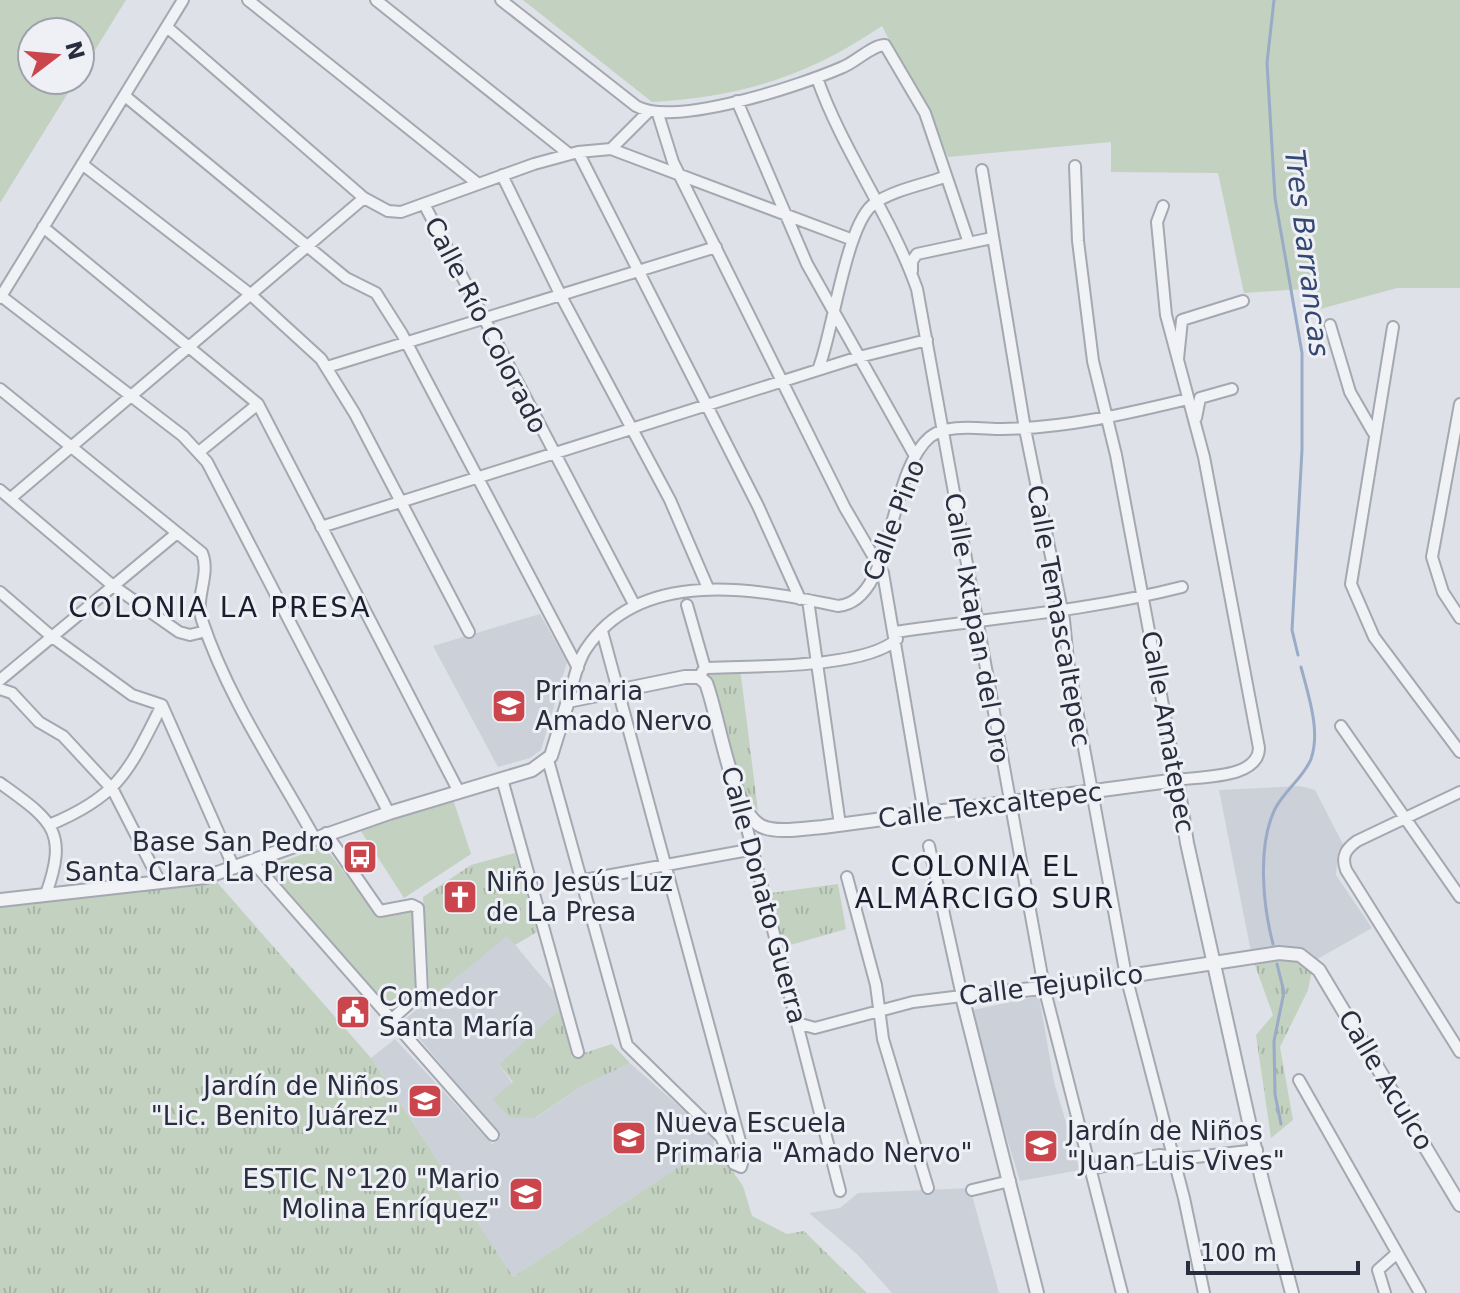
<svg xmlns="http://www.w3.org/2000/svg" width="1460" height="1293" font-family="'DejaVu Sans',sans-serif">
  <style>
    .built { fill: #ccd0d9 }
    .grass { fill: url(#grass-tufts) }
    .park { fill: #c2d1c0 }
    .lines { fill: none; stroke-linecap: round; stroke-linejoin: round }
    .stream { stroke: #9aabc7; stroke-width: 3 }
    .minor-casing { stroke: #a4a8b1; stroke-width: 14 }
    .tertiary-casing { stroke: #a4a8b1; stroke-width: 16 }
    .minor { stroke: #f1f2f6; stroke-width: 10 }
    .tertiary { stroke: #f1f2f6; stroke-width: 12 }
    .labels { text-anchor: middle; dominant-baseline: central; stroke-width: 6; stroke-linejoin: round; paint-order: stroke }
    .street-label { font-size: 26px; fill: #282e3e; stroke: #eef0f5 }
    .poi-label { font-size: 26px; fill: #282e3e; stroke: #eef0f5; text-anchor: start }
    .water-label { font-size: 28px; font-style: italic; fill: #334871; stroke: #eef0f5 }
    .neighbourhood-label { font-size: 28px; letter-spacing: 2px; fill: #1a1f2f; stroke: #eef0f5 }
  </style>
  <defs>
    <pattern id="grass-tufts" width="24" height="20" patternUnits="userSpaceOnUse" patternTransform="scale(2)"><rect width="24" height="20" fill="#c2d1c0"/><path d="M3 7l-1-3M5 7V3M7 7l1-3M15 17l-1-3M17 17v-4M19 17l1-3" fill="none" stroke="#a7b4a6"/></pattern>
  </defs>
  <rect width="100%" height="100%" fill="#dee1e7"/>
  <path class="built" d="M540,614L567,662L541,750L530,758L498,767L433,646Z
    M1300,786L1315,790L1345,848L1338,851L1336,875L1372,928L1314,961L1252,957L1219,790Z
    M507,935L556,994L560,1009L499,1064L536,1118L582,1086L630,1063L715,1138L713,1144L513,1277L371,1058L395,1039L492,1144L501,1137L404,1020Z
    M1039,996L1054,1082L1080,1170L1020,1181L968,1011Z
    M970,1188L999,1293H892L858,1255L809,1213L840,1208L858,1193Z"/>
  <path class="grass" d="M700,665L740,668L758,811L735,779Z
    M515,853L537,932L515,945L507,936L430,999L423,897L471,865Z
    M216,881L371,1058L513,1277L713,1144L743,1186L752,1216L787,1234L804,1231L867,1293H0V907Z
    M838,884L846,929L780,948L771,893Z
    M1252,957L1314,961L1308,990L1280,1047L1293,1120L1271,1138L1256,1035L1273,1015Z
    M560,1009L572,1057L612,1044L630,1063L582,1086L535,1118L509,1117L493,1099L513,1082L499,1064Z"/>
  <path class="park" d="M0,0H126L80,74V32H32V80H76L0,203Z
    M523,0H1460V288H1397L1320,309L1303,289L1244,293L1218,173L1111,172V142L948,157L935,125L882,26C806,77 744,96 652,102Z
    M453,799L471,854L404,898L359,828Z
    M324,846L378,917L413,907L416,992L389,1016L264,869Z"/>
  <g class="lines">
    <path class="stream" d="M1274,0L1267,63L1275,198L1302,353V450L1292,630L1298,655
      M1273,944C1263,906 1257,846 1275,809C1284,791 1304,777 1311,759C1321,731 1308,694 1301,667
      M1277,964L1284,992L1274,1041L1275,1094L1281,1124"/>
    <g class="minor-casing">
      <path id="minor" d="M248,0L477,183
        M376,0L569,154
        M501,0L636,106C674,128 802,85 843,67C856,62 872,45 885,45L925,113L969,243
        M167,27L364,198L388,211L401,212L534,164L578,152L611,149L853,240
        M817,78C843,152 891,215 917,289L1044,987L1122,1293
        M125,96L346,278L376,293L402,334L578,668
        M737,101L807,264L915,456
        M658,114L673,162L845,508L883,573L924,813
        M611,149L648,112
        M578,152L758,506L800,599
        M82,164L250,294L321,359L355,414L469,632
        M1075,166L1078,241L1093,361L1116,455L1177,780C1202,776 1258,779 1259,748L1204,457L1166,315L1157,222L1163,206
        M982,170L1025,429L1064,620L1068,661L1126,976L1184,1198L1204,1293
        M502,175L561,296L670,500L708,588
        M424,204L635,606
        M43,227L258,404L459,792
        M912,271V261L917,254L992,238
        M1,296L183,436L207,462L389,813
        M0,298L183,0
        M1330,325L1350,392L1373,432
        M1393,327L1351,584L1374,637L1460,752
        M1178,359L1182,320L1243,301
        M327,367L716,247
        M818,370C833,334 846,221 875,203C894,190 922,185 944,177
        M0,389L202,553C211,575 194,598 202,620C227,696 275,767 314,837
        M1460,404L1432,557L1443,592L1460,618
        M1196,418L1200,398L1232,389
        M199,452L258,404
        M0,490L112,585L179,632L190,635L206,631
        M11,498L364,198
        M321,527L859,357L927,340
        M0,592L51,636L132,695L162,705L234,868
        M808,600L840,825
        M687,605L705,668L702,672
        M895,632C991,618 1088,611 1182,587
        M705,668C749,666 865,669 897,639
        M0,680L177,533
        M0,689L12,693L39,722L63,736L113,790L160,882
        M568,701C573,685 576,664 586,649C641,566 757,589 838,606C895,601 887,473 930,437C947,423 981,429 1002,429C1066,428 1126,414 1188,399
        M1341,726L1460,897
        M548,760L627,1045L721,1137L734,1164L741,1167L744,1156L602,631
        M502,779L578,1052
        M0,783C51,820 69,830 46,894
        M1460,792L1357,841C1346,849 1341,856 1346,870L1460,1052
        M741,805L840,1191
        M49,825C120,796 129,770 162,705
        M326,833L380,911L412,905L418,908L422,992L391,1020
        M253,862L493,1135
        M847,877L876,985L883,1039L928,1188
        M584,880L754,849
        M797,1023L815,1028L913,1002L962,996L929,846
        M1299,1080L1420,1293
        M1090,1169L1159,1155L1187,1158L1257,1150
        M972,1190L1010,1181
        M1385,1293L1378,1270L1396,1254"/>
    </g>
    <g class="tertiary-casing">
      <path id="tertiary" d="M0,900L206,877L389,813L532,770L551,756L568,701L685,677H699L706,683C719,716 731,810 761,826C777,834 806,828 823,827L1177,780L1187,843L1262,1180L1292,1293
        M1037,1293L962,996L1063,986L1279,953L1300,955L1319,970L1460,1205"/>
    </g>
    <use href="#minor" class="minor"/>
    <use href="#tertiary" class="tertiary"/>
  </g>
  <defs>
    <g id="school-square" transform="scale(1.8)"><rect x="-9" y="-9" width="18" height="18" rx="4" fill="#ca464c" stroke="#eef0f5"/><path d="M0-5L7-2L0 1L-7-2ZM-4 1L0 2.5L4 1V4Q0 6-4 4Z" fill="#fff"/></g>
    <g id="bus-square" transform="scale(1.8)"><rect x="-9" y="-9" width="18" height="18" rx="4" fill="#ca464c" stroke="#eef0f5"/><path d="M-5-6H5V4H4V6H2V4H-2V6H-4V4H-5ZM-3.5-4V0h7V-4ZM-3.5 1.2v1.5H-2V1.2ZM2 1.2v1.5H3.5V1.2Z" fill="#fff"/></g>
    <g id="church-square" transform="scale(1.8)"><rect x="-9" y="-9" width="18" height="18" rx="4" fill="#ca464c" stroke="#eef0f5"/><path d="M-1.2-6h2.4v3.5h3.3v2.4h-3.3V6h-2.4V-.1h-3.3v-2.4h3.3Z" fill="#fff"/></g>
    <g id="civic-square" transform="scale(1.8)"><rect x="-9" y="-9" width="18" height="18" rx="4" fill="#ca464c" stroke="#eef0f5"/><path d="M-.6-6.5H3V-4.5H.6V-3L4-1V1h2V6H-6V1h2V-1L-.6-3ZM-1.2 2.5V6h2.4V2.5Z" fill="#fff"/></g>
  </defs>
  <g fill-rule="evenodd">
    <use href="#school-square" x="509" y="706"/>
    <use href="#bus-square" x="360" y="857"/>
    <use href="#church-square" x="460" y="897"/>
    <use href="#civic-square" x="353" y="1012"/>
    <use href="#school-square" x="425" y="1101"/>
    <use href="#school-square" x="629" y="1138"/>
    <use href="#school-square" x="1041" y="1146"/>
    <use href="#school-square" x="526" y="1194"/>
  </g>
  <g class="labels">
    <g class="street-label">
      <text transform="translate(486 325) rotate(63)">Calle Río Colorado</text>
      <text transform="translate(894 520) rotate(-69)">Calle Pino</text>
      <text transform="translate(1059 616) rotate(80)">Calle Temascaltepec</text>
      <text transform="translate(977 628) rotate(80)">Calle Ixtapan del Oro</text>
      <text transform="translate(1168 732) rotate(80)">Calle Amatepec</text>
      <text transform="translate(990 805) rotate(-7)">Calle Texcaltepec</text>
      <text transform="translate(764 895) rotate(75)">Calle Donato Guerra</text>
      <text transform="translate(1051 985) rotate(-7)">Calle Tejupilco</text>
      <text transform="translate(1386 1080) rotate(59)">Calle Aculco</text>
    </g>
    <g class="poi-label">
      <text x="535" y="691">Primaria<tspan x="535" dy="30">Amado Nervo</tspan></text>
      <text x="334" y="842" text-anchor="end">Base San Pedro<tspan x="334" dy="30">Santa Clara La Presa</tspan></text>
      <text x="486" y="882">Niño Jesús Luz<tspan x="486" dy="30">de La Presa</tspan></text>
      <text x="379" y="997">Comedor<tspan x="379" dy="30">Santa María</tspan></text>
      <text x="399" y="1086" text-anchor="end">Jardín de Niños<tspan x="399" dy="30">"Lic. Benito Juárez"</tspan></text>
      <text x="655" y="1123">Nueva Escuela<tspan x="655" dy="30">Primaria "Amado Nervo"</tspan></text>
      <text x="1067" y="1131">Jardín de Niños<tspan x="1067" dy="30">"Juan Luis Vives"</tspan></text>
      <text x="500" y="1179" text-anchor="end">ESTIC N°120 "Mario<tspan x="500" dy="30">Molina Enríquez"</tspan></text>
    </g>
    <g class="water-label">
      <text transform="translate(1307 253) rotate(83)">Tres Barrancas</text>
    </g>
    <g class="neighbourhood-label">
      <text x="220" y="607">COLONIA LA PRESA</text>
      <text x="985" y="866">COLONIA EL<tspan x="985" dy="32">ALMÁRCIGO SUR</tspan></text>
    </g>
  </g>
  <g transform="translate(56 56) rotate(74)"><circle r="38" fill="#eef0f5" stroke="#9fa2ac" stroke-width="2"/>
  <path d="M0-6L14 30L0 20L-14 30Z" fill="#ca464c"/>
  <text y="-12" font-size="22" font-weight="bold" text-anchor="middle" fill="#282e3e">N</text>
  </g>
  <path d="M1188 1261v12h170v-12" fill="none" stroke="#282e3e" stroke-width="4"/>
  <text x="1200" y="1261" font-size="24" fill="#282e3e" stroke="#eef0f5" stroke-width="6" paint-order="stroke">100 m</text>
</svg>
